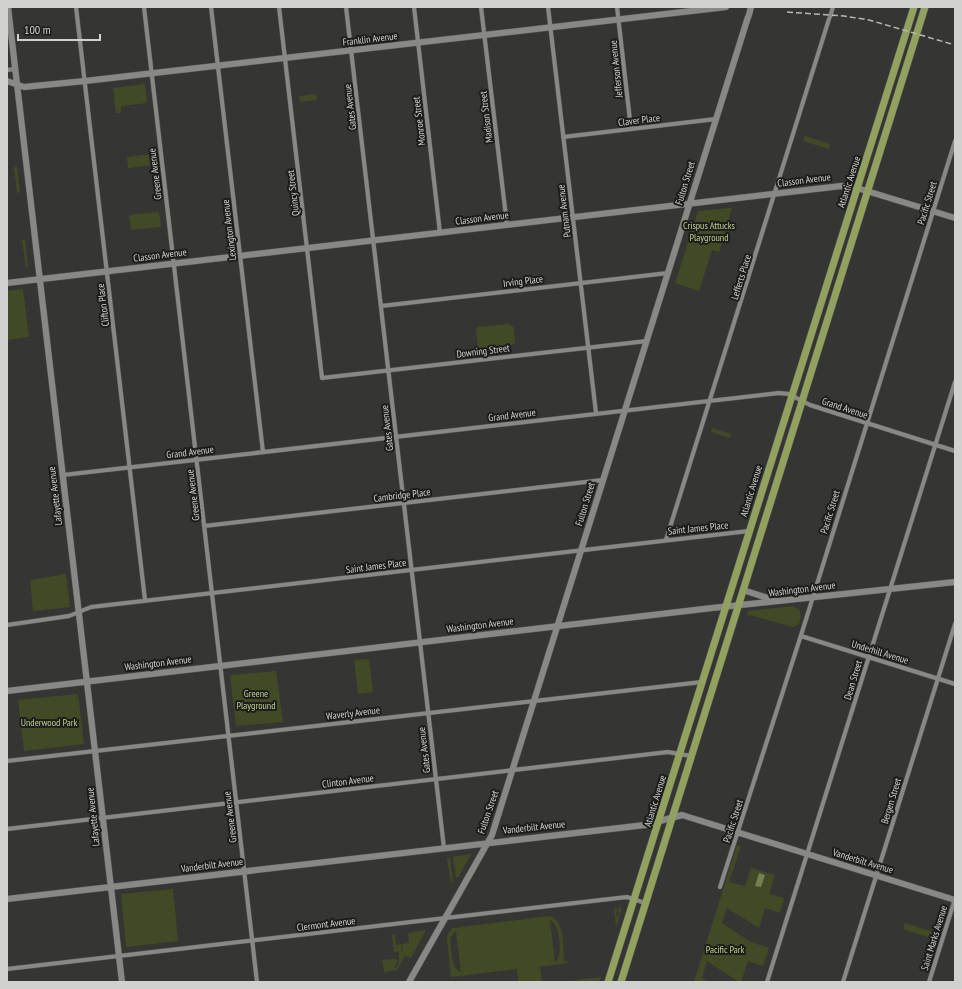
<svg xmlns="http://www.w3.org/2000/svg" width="962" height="989" font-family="'PT Sans Narrow',sans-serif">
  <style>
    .green { fill: #414a24; fill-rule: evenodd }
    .water { fill: #748053 }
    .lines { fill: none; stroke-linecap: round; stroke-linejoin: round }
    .street-casing { stroke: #535451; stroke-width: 5 }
    .secondary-casing { stroke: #535451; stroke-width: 7 }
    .primary-casing { stroke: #535451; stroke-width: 8 }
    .street { stroke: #888986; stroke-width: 4 }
    .secondary { stroke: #888986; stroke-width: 6 }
    .primary { stroke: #92a15d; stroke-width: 7 }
    .rail { stroke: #b8b9b7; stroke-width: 1.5; stroke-dasharray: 6 3; stroke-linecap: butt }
    .labels { text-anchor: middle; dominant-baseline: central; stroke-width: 4; stroke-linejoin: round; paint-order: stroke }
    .street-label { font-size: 10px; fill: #d1d2d0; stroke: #1d1d1c }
    .park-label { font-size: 10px; fill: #bdd089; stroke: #1d1d1c }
  </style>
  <rect width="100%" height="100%" fill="#353634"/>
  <path class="green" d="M145,84L147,103L121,106V113H116L113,88Z
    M316,94L317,100L300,102L299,96Z
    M805,136L830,144L829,149L803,141Z
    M153,154L154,165L128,168L127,157Z
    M14,167H17L20,192L17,193Z
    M732,208L719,252L712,250L699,291L675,283L698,211Z
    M159,212L161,227L131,230L129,215Z
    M25,239L28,267H26L22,240Z
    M23,289L29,337L7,340V291Z
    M509,324L514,328L515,342L511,346L478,348L476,330L478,327Z
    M712,428L731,434L730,438L711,432Z
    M66,574L70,607L33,611L30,580Z
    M793,606L799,610L801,617L799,624L793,627L750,615L747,616L748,611Z
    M369,659L373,692L358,694L354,660Z
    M276,671L283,722L236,726L230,675Z
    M78,694L84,744L24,751L18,700Z
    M737,845L741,846L729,882L745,886L751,868L775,875L769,894L784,898L780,913L765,908L759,928L727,908L722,923L751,942L769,948L763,966L748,961L741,982H739L707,961L702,978L708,982H694Z
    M471,854L458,878L456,877L453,857Z
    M447,858H450L453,881L451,883Z
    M173,889L178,941L126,947L121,894Z
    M617,908L616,918L619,914L618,908H622L616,927L614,909Z
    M549,916C565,919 563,947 564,961H567L568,963L523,969L540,967L542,982H518L517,969L451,977L447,939L448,933L453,928ZM550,920C560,923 564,957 555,962ZM456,931L461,972C450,969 452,948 450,938Z
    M905,923L936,933L934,939L903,929Z
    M426,930L411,958L405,956L398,968L397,967L399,962V952L403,951L402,944L409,943L408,933Z
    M395,934L396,945L401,944L402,951L394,952L392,935Z
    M395,959L398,960L395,967L398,969L397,970L384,972L382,960Z
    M601,977L599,982H575V980Z"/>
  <path class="water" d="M759,873L765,875L761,887L755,886Z"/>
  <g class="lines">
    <g class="street-casing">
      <path id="street" d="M76,7L145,600
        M144,7L257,982
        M211,7L263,452
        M279,7L322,378L647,341
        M346,7L444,848
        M414,7L440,233
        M481,7L507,225
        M548,7L596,413
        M617,7L631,129
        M830,17L833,7
        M7,70L15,69
        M563,137L716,119
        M381,306L668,273
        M63,475L779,393L789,394L810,405L955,451
        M204,526L603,480
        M666,540L829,19
        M7,625L69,616L91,607L749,531
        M801,636L955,684
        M7,761L702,682
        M7,829L668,752L691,756
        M720,887L803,629L955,141
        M7,969L627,897L645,903
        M767,982L955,382
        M843,982L955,624
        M929,982L955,899"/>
    </g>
    <g class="secondary-casing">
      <path id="secondary" d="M8,7L122,982
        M749,15L751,7
        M7,81L24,87L85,81L726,7
        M7,283L841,186L857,188L955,218
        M743,590L777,601
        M7,691L712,608L955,582
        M7,899L645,825L682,815L955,900
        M409,982L492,835L748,17"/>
    </g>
    <g class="primary-casing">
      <path id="primary" d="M608,982L914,7
        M621,982L925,7"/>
    </g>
    <use href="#street" class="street"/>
    <use href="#secondary" class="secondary"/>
    <use href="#primary" class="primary"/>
    <path class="rail" d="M787,12L844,16L869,20L955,45"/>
  </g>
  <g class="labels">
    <g class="street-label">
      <text transform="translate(370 39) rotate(-7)">Franklin Avenue</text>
      <text transform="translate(616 69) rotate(-96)">Jefferson Avenue</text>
      <text transform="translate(350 107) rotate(-97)">Gates Avenue</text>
      <text transform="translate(486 117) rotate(-97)">Madison Street</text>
      <text transform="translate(639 120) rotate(-7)">Claver Place</text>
      <text transform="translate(419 121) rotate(-97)">Monroe Street</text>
      <text transform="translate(155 174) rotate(-97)">Greene Avenue</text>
      <text transform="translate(804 180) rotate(-7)">Classon Avenue</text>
      <text transform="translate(849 182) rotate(-72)">Atlantic Avenue</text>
      <text transform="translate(685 183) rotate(-73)">Fulton Street</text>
      <text transform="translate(293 193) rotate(-97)">Quincy Street</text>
      <text transform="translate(927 203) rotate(-73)">Pacific Street</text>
      <text transform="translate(564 211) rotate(-97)">Putnam Avenue</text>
      <text transform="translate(482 218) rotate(-7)">Classon Avenue</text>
      <text transform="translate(229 230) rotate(-97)">Lexington Avenue</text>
      <text transform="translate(160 255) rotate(-7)">Classon Avenue</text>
      <text transform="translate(741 277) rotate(-73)">Lefferts Place</text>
      <text transform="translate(523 281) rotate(-7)">Irving Place</text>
      <text transform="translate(103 305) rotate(-97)">Clifton Place</text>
      <text transform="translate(483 351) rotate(-7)">Downing Street</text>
      <text transform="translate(845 408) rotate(18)">Grand Avenue</text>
      <text transform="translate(512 415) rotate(-7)">Grand Avenue</text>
      <text transform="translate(387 428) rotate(-97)">Gates Avenue</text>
      <text transform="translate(190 452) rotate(-7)">Grand Avenue</text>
      <text transform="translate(751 491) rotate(-73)">Atlantic Avenue</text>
      <text transform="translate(193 495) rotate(-97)">Greene Avenue</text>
      <text transform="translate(402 495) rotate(-7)">Cambridge Place</text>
      <text transform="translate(55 496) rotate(-97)">Lafayette Avenue</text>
      <text transform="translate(585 504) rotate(-73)">Fulton Street</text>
      <text transform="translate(830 512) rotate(-73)">Pacific Street</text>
      <text transform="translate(698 528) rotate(-6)">Saint James Place</text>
      <text transform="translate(376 566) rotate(-7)">Saint James Place</text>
      <text transform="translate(802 589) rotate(-7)">Washington Avenue</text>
      <text transform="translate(480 625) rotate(-7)">Washington Avenue</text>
      <text transform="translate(880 652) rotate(17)">Underhill Avenue</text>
      <text transform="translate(158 663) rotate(-7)">Washington Avenue</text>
      <text transform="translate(853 680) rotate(-73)">Dean Street</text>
      <text transform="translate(353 713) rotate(-7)">Waverly Avenue</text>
      <text transform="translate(424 750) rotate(-97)">Gates Avenue</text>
      <text transform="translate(348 781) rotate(-7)">Clinton Avenue</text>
      <text transform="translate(655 801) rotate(-73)">Atlantic Avenue</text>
      <text transform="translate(891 801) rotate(-73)">Bergen Street</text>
      <text transform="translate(488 812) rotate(-71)">Fulton Street</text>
      <text transform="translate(93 817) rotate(-96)">Lafayette Avenue</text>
      <text transform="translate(230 817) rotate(-97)">Greene Avenue</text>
      <text transform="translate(733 821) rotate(-72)">Pacific Street</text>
      <text transform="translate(534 827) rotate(-6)">Vanderbilt Avenue</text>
      <text transform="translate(863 861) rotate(17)">Vanderbilt Avenue</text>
      <text transform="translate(212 865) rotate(-7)">Vanderbilt Avenue</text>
      <text transform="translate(326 924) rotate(-7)">Clermont Avenue</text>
      <text transform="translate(934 938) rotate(-73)">Saint Marks Avenue</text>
    </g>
    <g class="park-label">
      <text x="709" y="225">Crispus Attucks<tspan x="709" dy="12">Playground</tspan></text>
      <text x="256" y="693">Greene<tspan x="256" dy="12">Playground</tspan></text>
      <text x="49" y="722">Underwood Park</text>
      <text x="725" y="949">Pacific Park</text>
    </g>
  </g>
  <rect width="962" height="989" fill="none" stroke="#d1d2d0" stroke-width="16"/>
  <path d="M18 34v6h82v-6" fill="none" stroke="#d1d2d0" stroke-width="2"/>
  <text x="24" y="34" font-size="12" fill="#d1d2d0" stroke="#1d1d1c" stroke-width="3" paint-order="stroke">100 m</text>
</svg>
